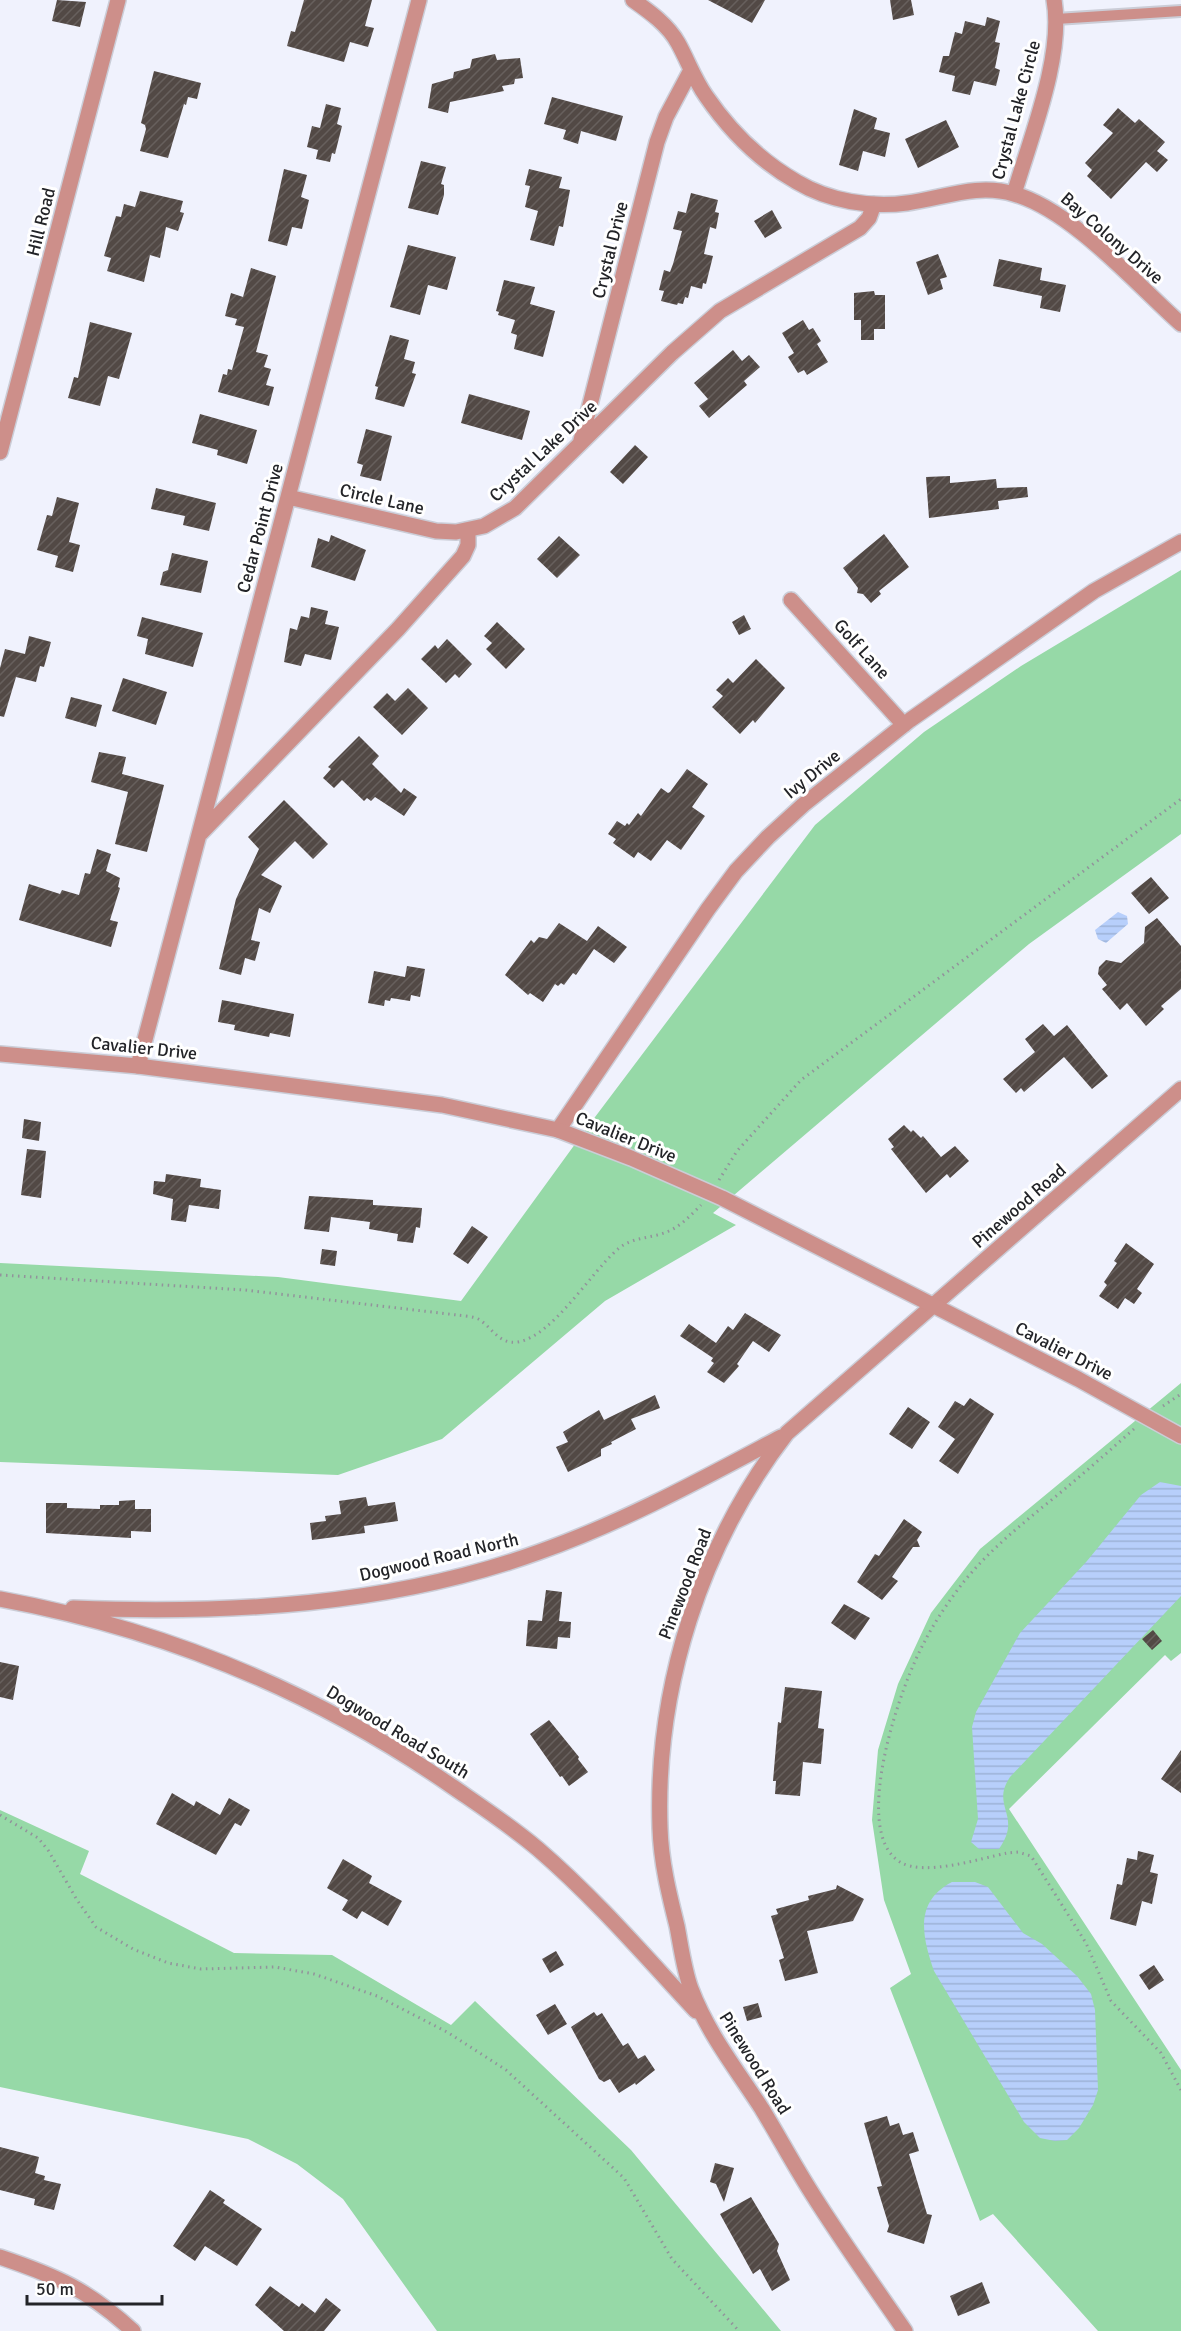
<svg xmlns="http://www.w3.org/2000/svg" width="1181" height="2331" font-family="Signika,sans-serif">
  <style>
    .green { fill: #96d9a7 }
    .water { fill: url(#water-rules) }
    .building { fill: url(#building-hatch) }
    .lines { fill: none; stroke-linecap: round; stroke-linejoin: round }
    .service-casing { stroke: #cbcdd7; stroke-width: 14 }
    .minor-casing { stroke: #cbcdd7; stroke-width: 18 }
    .tertiary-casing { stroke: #cbcdd7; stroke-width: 18 }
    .path { stroke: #92939b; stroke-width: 3; stroke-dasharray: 1.5 4.5; stroke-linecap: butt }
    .service { stroke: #cd8f8a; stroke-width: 10 }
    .minor { stroke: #cd8f8a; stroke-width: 15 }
    .tertiary { stroke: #cd8f8a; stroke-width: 15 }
    .labels { text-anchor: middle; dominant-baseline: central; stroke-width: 6; stroke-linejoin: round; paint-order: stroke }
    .street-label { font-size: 18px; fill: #232428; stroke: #fff }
  </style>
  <defs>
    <pattern id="water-rules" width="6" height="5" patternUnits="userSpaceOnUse" patternTransform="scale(1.5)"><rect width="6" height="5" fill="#b7cffb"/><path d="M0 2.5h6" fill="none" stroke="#9db2d7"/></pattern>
    <pattern id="building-hatch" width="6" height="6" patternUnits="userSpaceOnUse" patternTransform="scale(1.5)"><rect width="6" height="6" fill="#524945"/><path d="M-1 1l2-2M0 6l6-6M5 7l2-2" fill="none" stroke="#67605d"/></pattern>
  </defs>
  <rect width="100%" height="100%" fill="#f0f2fd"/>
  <path class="green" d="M1181,570V834L1029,944L713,1213L736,1225L605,1301L442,1439L338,1475L0,1462V1263L278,1277L461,1301L586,1129L815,825L924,732L1021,666Z
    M1181,1383V1653L1171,1661L1165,1655L1009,1809L1181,2070V2331H1098L993,2214L980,2221L890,1988L911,1974L884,1900L872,1820L878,1750L898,1684L931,1613L980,1549Z
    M0,1810L89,1851L80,1874L234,1953L332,1955L451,2025L475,2001L631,2150L781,2331H437L343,2199L297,2164L248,2139L0,2087Z"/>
  <path class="water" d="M1118,912L1127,916L1128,924L1106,943L1098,939L1095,930Z
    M1160,1482L1181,1486V1596L1010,1777C990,1807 1023,1815 999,1849H979L971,1842L978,1819L972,1727L976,1712L1020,1633L1087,1561L1141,1495Z
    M952,1882H975L988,1887L1023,1933L1042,1944L1077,1976L1091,1994L1095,2010L1098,2090L1093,2105L1079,2128L1067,2140L1055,2141L1040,2138L1024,2122L934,1971C922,1936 914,1902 952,1882Z"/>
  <path class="building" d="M57,0L86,2L80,27L52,21Z
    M304,0H372L365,26L374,28L368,47L350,42L344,62L287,46L291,31L295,32Z
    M708,0H765L752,23Z
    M890,0H911L914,15L893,20Z
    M987,17L1000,21L995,42L1000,43L995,68L1000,70L996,86L974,81L970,95L952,91L955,76L939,72L943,56H949L955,32L962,34L965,21L985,26Z
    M495,54L497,60L520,58L523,78L515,79L514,84L502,86L504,91L450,102L448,113L428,108L432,84L453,78L454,72L470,68L472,59Z
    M154,71L201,83L197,99L188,97L186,105L184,104L168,158L140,151L146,129L145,125L141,123Z
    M552,97L623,116L616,141L581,131L578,144L563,139L566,130L544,124Z
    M326,104L341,108L337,124L342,126L335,154L332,153L330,162L316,159L318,150L307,147L312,126L320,128Z
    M1118,108L1135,123L1139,119L1165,142L1157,151L1168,160L1157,172L1146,162L1111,199L1087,176L1092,170L1085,163L1113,133L1103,125Z
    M854,109L877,118L874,129L890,133L885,157L863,151L858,171L839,165Z
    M946,120L959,147L918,168L905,139Z
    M421,161L446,167L441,184L444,185V195L438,215L408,208Z
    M284,169L307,175L301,197L309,200L302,229L292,227L287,246L268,241Z
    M529,169L562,177L559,188L570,190L563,227L559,226L554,246L530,240L538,211L525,207L530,186L525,185Z
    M140,191L183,201L180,212L184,213L178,231L166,227L160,258L150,255L144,282L107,271L111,258L104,256L116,216L121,217L124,204L135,207Z
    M691,193L718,200L715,212L719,213L716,229L710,227L704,254L713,256L706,284L703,283L702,289L691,286L688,298L685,297L683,304L678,303L677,305L661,301L664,291L659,290L664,270L670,272L673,264L682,231L673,229L678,211L686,213Z
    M772,210L782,228L765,238L754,221Z
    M408,245L456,257L447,290L428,285L420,315L390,307Z
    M938,254L947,277L940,279L943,289L928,295L916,262Z
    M999,259L1042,268L1040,280L1066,285L1060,312L1040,308L1042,296L993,286Z
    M251,268L276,276L256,352L268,355L264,367L271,369L266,385L274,387L269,406L218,392L223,374L227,375L228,369L232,370L244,327L235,325L237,319L225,316L231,293L243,297Z
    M504,280L535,287L530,304L555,311L543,357L514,349L517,335L511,333L515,320L498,315L499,312L496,311Z
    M874,291L875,295H885V329H874V340H861V320H854V293Z
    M803,320L809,330L813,328L821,341L817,344L828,362L807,375L804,370L798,373L788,357L794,353L782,333Z
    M90,322L132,333L119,379L108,376L100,406L68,398L74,377L78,378Z
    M390,335L409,340L404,359L415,362L412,373L416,374L404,407L375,399L378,387L375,386Z
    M733,350L742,361L749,355L760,367L744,381L747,385L709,418L699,406L708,399L694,383Z
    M469,394L530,411L522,440L461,423Z
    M200,414L257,430L247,464L217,455L218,450L192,443Z
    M366,429L392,436L381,481L360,476L363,465L357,463Z
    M635,445L648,457L623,484L610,472Z
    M950,476V483L996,479L997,488L1027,487L1028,497L998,501L999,509L929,518L926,477Z
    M156,488L216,503L209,531L183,525L185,516L151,509Z
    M57,497L79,503L69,542L80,545L73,572L55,567L58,556L37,550L47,515L52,516Z
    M884,534L909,567L879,591L881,594L871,603L863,594L857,593L858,588L843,568Z
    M331,535L366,550L355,581L311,567L318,538L329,542Z
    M559,536L580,555L557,578L537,559Z
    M172,553L208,561L201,593L160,585L163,572L168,570Z
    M311,607L328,611L325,624L339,627L331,660L305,654L301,666L284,662L290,628L297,630L301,616L309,618Z
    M744,615L751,629L739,635L732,622Z
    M142,617L203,633L193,667L145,654L148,639L137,636Z
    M497,622L525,649L506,669L486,649L492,643L484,636Z
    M29,636L51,642L44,667L40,666L36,682L16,677L4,717L0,716V668L5,649L25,654Z
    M447,639L472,664L459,678L455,674L446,683L421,659L435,645L438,649Z
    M756,659L785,688L755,723L753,720L740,734L712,707L723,696L716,690L728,678L733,683Z
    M123,678L167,692L156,725L112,711Z
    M408,688L428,708L402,735L373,707L387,693L395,701Z
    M71,697L102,705L96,727L65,718Z
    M359,736L379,756L372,764L401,793L404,788L417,797L404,816L375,797L371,801L367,798L364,801L342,780L334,788L323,778L331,769L328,767Z
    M99,752L126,757L122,774L164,785L147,852L115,844L128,792L91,782Z
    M687,769L708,784L692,807L705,816L681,850L667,840L651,861L638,852L634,858L613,843L616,839L608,834L617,821L625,826L627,823L629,825L638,813L641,816L661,788L668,793L670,792Z
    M284,800L328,844L313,859L295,841L261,875L282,886L270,913L259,908L251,940L260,942L255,961L245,958L241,975L219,969L236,899L259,849L248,837Z
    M97,849L111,854L106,871L120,878L118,887L120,888L110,920L118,922L111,947L19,920L29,884L60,894L62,890L79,895L85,873L90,874Z
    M1151,877L1169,898L1149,914L1131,893Z
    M1157,918L1181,946V989L1161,1006L1164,1009L1146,1026L1127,1003L1120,1010L1102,989L1107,985L1098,974L1099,967L1106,960L1121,963L1144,943L1145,927Z
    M559,923L587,941L598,926L627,947L614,963L594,949L576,975L573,973L564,985L561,983L558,986L555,984L543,1002L530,993L528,995L505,975L531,940L534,943L539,937L547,939Z
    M407,966L425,969L420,997L411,995L410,1001L391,998L390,1001L385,1000L384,1006L368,1003L374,971L405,977Z
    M222,1000L294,1014L290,1037L270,1033L269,1037L234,1030L235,1025L218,1022Z
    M1043,1024L1054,1036L1067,1025L1108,1076L1092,1089L1064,1057L1024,1092L1021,1088L1016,1093L1003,1079L1035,1052L1025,1039Z
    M24,1119L41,1122L39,1141L22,1138Z
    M904,1125L911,1132L913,1130L921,1138L923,1136L941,1157L955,1146L969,1161L950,1178L947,1174L926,1193L891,1149L894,1147L888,1139Z
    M27,1149L46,1151L41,1198L21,1195Z
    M166,1174L201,1179L200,1187L221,1190L219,1209L189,1205L186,1222L171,1220L173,1199L153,1194L154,1181L165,1182Z
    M309,1196L373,1200V1205L422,1208L420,1228L416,1227L413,1243L397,1241L398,1234L369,1229L370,1222L331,1217L329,1232L304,1229Z
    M472,1226L488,1237L468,1264L453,1254Z
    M1126,1243L1154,1264L1137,1289L1142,1293L1134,1304L1125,1298L1118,1309L1099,1296L1107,1285L1104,1282L1117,1263L1114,1261Z
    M322,1249L337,1251L335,1266L320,1264Z
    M745,1313L781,1335L769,1352L753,1341L737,1364L739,1366L724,1383L707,1372L714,1363L711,1361L713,1358L680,1336L689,1324L716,1343L728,1326L733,1330Z
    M655,1395L660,1408L631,1419L636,1429L611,1442L612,1444L601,1449V1456L568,1472L556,1447L568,1442L563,1432L599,1410L604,1420Z
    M970,1398L994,1414L958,1474L939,1461L955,1439L938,1427L955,1401L964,1406Z
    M908,1407L930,1422L912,1449L889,1434Z
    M366,1497L368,1506L395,1502L398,1521L364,1526L365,1533L312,1540L310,1523L326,1521L325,1516L341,1514L339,1501Z
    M135,1500V1509H151V1532L131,1531V1538L46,1533V1503H67V1508L100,1509V1505H119V1501Z
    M904,1519L922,1532L917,1540L920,1547H913L892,1577L898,1581L882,1600L857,1582L875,1554L879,1556Z
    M546,1590L562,1592L559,1621L571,1622L570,1638L558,1637L557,1649L526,1646L528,1620L542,1621Z
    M844,1604L870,1618L855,1640L831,1623Z
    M1153,1630L1162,1641L1152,1650L1142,1639Z
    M0,1662L19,1666L13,1700L0,1697Z
    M785,1687L822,1691L818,1728L824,1729L821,1764L803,1762L800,1796L775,1794L776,1781H773L778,1722L781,1723Z
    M549,1720L579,1757L578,1759L588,1772L569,1786L562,1776L560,1777L530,1734Z
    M1181,1750V1793L1161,1779Z
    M172,1793L194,1806L196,1801L220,1815L229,1798L250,1810L241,1826L235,1823L216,1855L156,1824Z
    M1138,1851L1154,1855L1150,1872L1158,1874L1152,1904L1142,1901L1136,1926L1110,1919L1117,1884L1122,1885L1127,1858L1137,1860Z
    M343,1859L372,1876L369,1883L402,1901L388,1926L362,1911L357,1919L342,1910L348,1900L327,1888Z
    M837,1885L864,1899L853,1921L807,1931L818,1973L785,1981L779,1960L784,1958L771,1916L778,1914L776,1909L809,1900L808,1896L836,1889Z
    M556,1951L564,1965L550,1973L542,1959Z
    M1154,1965L1164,1980L1149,1990L1139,1975Z
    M758,2003L762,2017L747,2021L743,2007Z
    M555,2004L567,2024L548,2035L536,2015Z
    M594,2012L597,2016L602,2013L623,2046L628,2043L638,2059L645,2055L655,2070L636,2085L635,2083L619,2093L610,2079L604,2082L599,2079L571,2027Z
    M887,2116L890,2126L899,2123L903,2135L913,2132L919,2151L909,2154L927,2214L932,2215L924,2244L887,2232L889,2226L877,2187L882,2186L864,2123Z
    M0,2147L39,2157L35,2173L45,2176L44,2180L61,2184L54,2210L34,2205L35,2199L0,2190Z
    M715,2163L734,2168L724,2202L716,2184L710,2182Z
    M210,2190L225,2200L223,2203L262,2229L237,2266L205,2246L195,2261L173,2246Z
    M751,2197L779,2244L777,2251L790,2280L772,2291L760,2269L753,2274L720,2214Z
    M982,2282L990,2303L958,2316L950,2296Z
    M270,2286L299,2307L302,2303L315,2313L326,2298L341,2310L324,2331H284L255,2305Z"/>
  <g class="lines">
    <g class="service-casing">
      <path id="service" d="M1056,19L1181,11"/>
    </g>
    <g class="minor-casing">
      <path id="minor" d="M633,0C650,12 668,25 678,43C688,61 694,79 706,96C730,131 760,161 797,182C829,201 871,208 907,203C944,198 977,183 1014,194C1072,210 1136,284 1181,324
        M1014,194C1030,139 1064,56 1054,0
        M580,444L657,142L666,117L691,70
        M0,452L118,0
        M288,497L436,531L456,532L484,526L515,508L672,353L720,311L860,228L869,218L874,204
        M791,600L904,725
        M201,833L398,629L463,556L468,545V530
        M138,1066L419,0
        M558,1130L708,909L736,871L768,837L803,805L910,720L1094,591L1181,542
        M0,1599C164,1629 316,1692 453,1787C482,1807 511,1826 538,1849C595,1898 645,1956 696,2011
        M73,1608C230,1614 390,1606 539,1552C624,1522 702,1479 781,1437
        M0,2257C57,2276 88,2290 133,2331
        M905,2331C874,2286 842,2241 813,2195C795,2167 779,2137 762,2109C737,2070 708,2034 691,1989C684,1970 681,1947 677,1926C669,1894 661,1862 660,1828C655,1688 701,1544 787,1433L1181,1089"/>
    </g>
    <g class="tertiary-casing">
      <path id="tertiary" d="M0,1054L138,1066L442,1105L558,1130L631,1158L722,1198L1078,1379L1181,1436"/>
    </g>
    <path class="path" d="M719,1180L737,1151L801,1080L1181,799
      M0,1275L245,1290L457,1315C464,1316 474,1316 480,1320C493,1329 500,1345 518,1342C553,1336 591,1272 618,1249C633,1236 652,1239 669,1231C682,1225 691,1215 701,1205
      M1163,1406L1181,1394
      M1134,1429C1108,1452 1082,1475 1055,1497C1022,1524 989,1550 962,1584C949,1601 935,1621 925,1641C902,1681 849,1831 900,1862C924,1877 982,1858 1007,1853L1018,1852L1031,1856L1086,1943L1111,2001L1161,2053L1181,2090
      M0,1815L38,1838L48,1850L77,1900L96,1927L133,1949L168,1963L201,1969L275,1967L314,1974L377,1996L447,2032L506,2070L624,2178L672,2259L739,2331"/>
    <use href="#service" class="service"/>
    <use href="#minor" class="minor"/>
    <use href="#tertiary" class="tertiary"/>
  </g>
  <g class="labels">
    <g class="street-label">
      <text transform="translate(1016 110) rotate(-75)">Crystal Lake Circle</text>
      <text transform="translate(41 222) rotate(-76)">Hill Road</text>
      <text transform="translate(1112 238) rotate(41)">Bay Colony Drive</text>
      <text transform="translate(610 250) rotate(-76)">Crystal Drive</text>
      <text transform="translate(543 451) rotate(-43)">Crystal Lake Drive</text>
      <text transform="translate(382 499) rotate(13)">Circle Lane</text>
      <text transform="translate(260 528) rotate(-75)">Cedar Point Drive</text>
      <text transform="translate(862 649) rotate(48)">Golf Lane</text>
      <text transform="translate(812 774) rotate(-39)">Ivy Drive</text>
      <text transform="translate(144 1048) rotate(6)">Cavalier Drive</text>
      <text transform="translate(626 1137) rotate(22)">Cavalier Drive</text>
      <text transform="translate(1019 1206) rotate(-41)">Pinewood Road</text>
      <text transform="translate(1064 1351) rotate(27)">Cavalier Drive</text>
      <text transform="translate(439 1557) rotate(-13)">Dogwood Road North</text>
      <text transform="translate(685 1584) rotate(-69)">Pinewood Road</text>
      <text transform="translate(398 1732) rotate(31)">Dogwood Road South</text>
      <text transform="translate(755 2063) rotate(58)">Pinewood Road</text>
    </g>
  </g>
  <path d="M27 2295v9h135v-9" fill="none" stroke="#232428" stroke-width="3"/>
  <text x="36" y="2295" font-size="18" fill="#232428" stroke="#ffffff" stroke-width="4.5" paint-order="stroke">50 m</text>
</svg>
